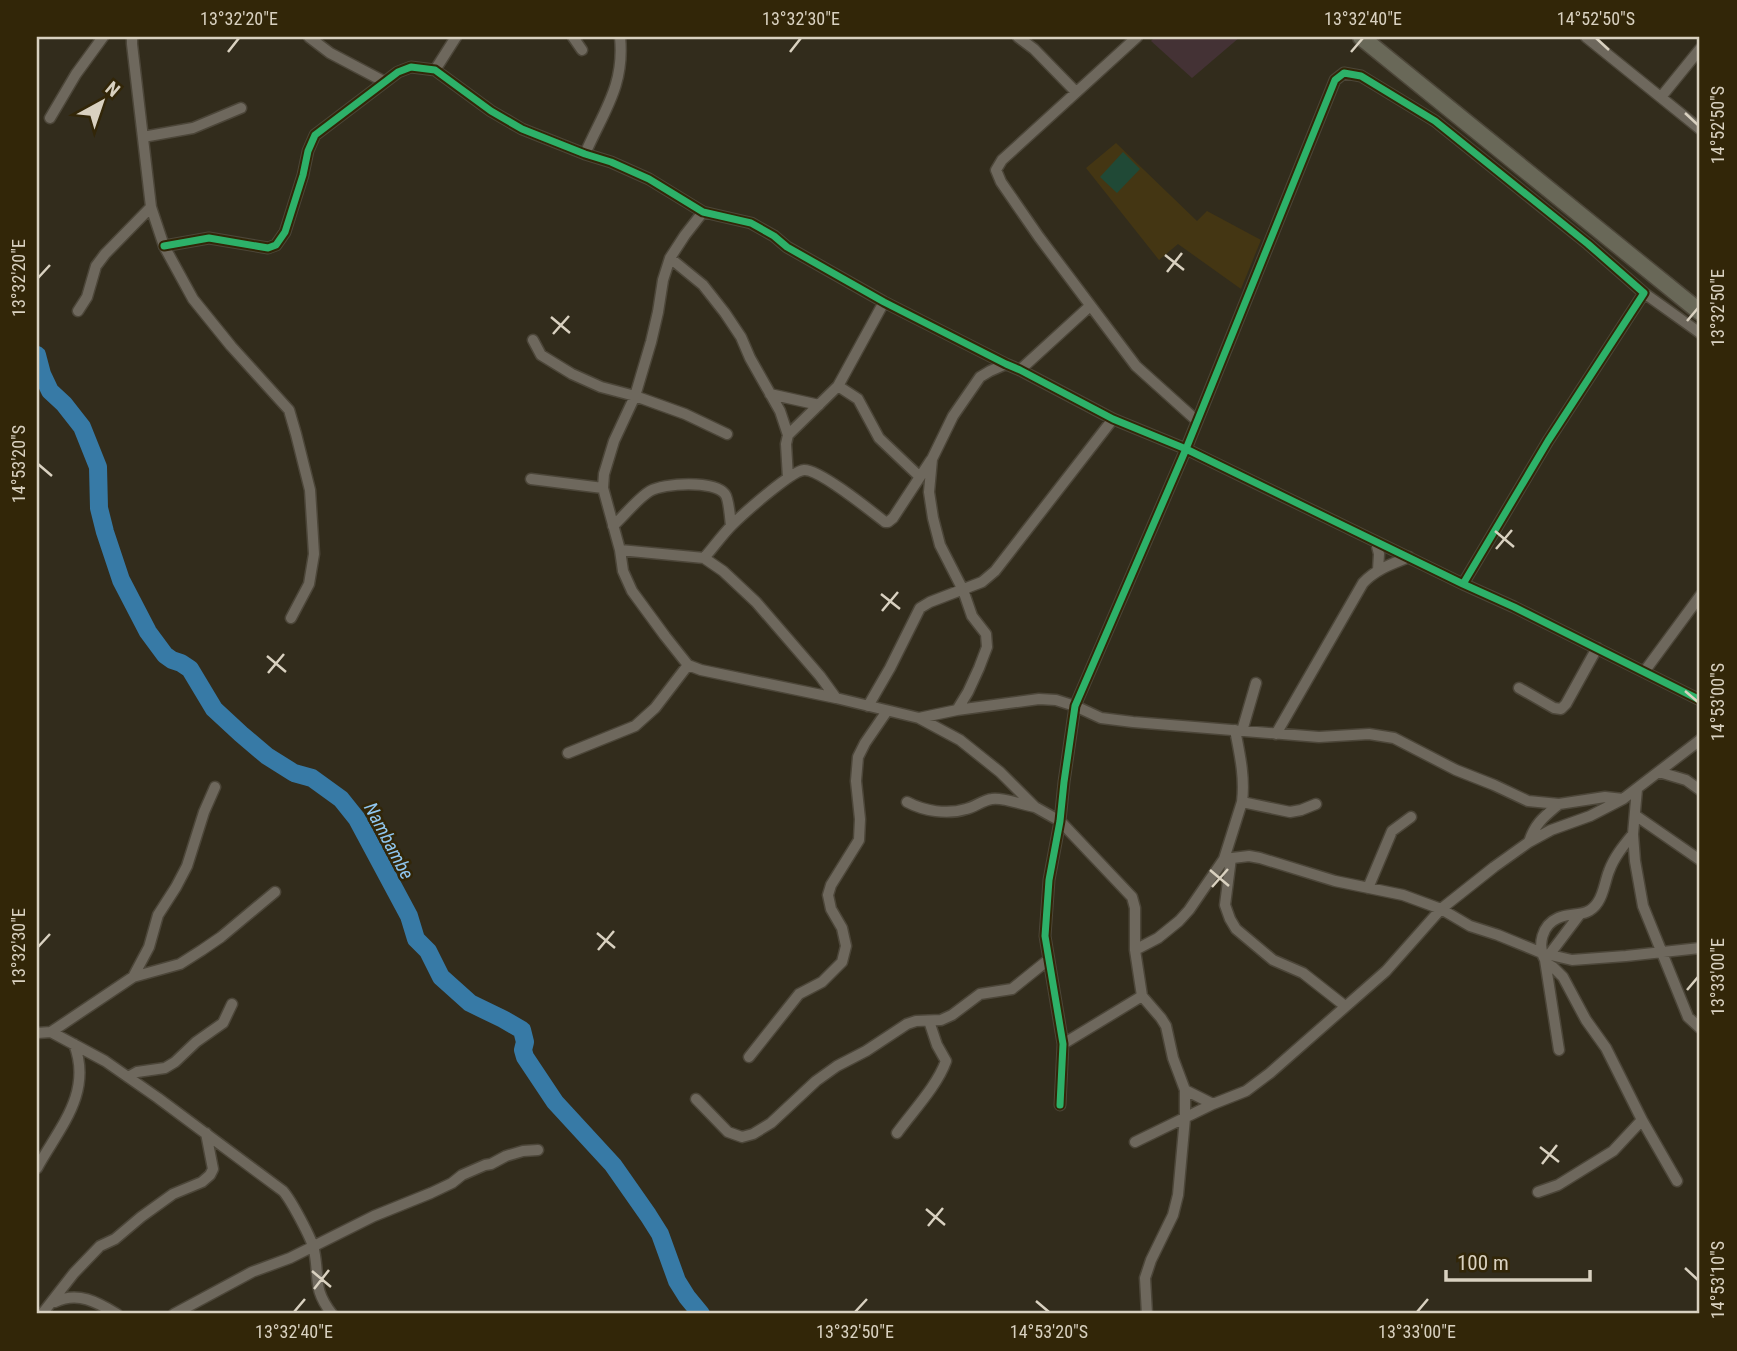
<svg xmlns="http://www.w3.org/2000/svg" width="1737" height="1351" font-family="'Roboto Condensed',sans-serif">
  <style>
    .built { fill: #443613 }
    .industrial { fill: #443235 }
    .pitch { fill: #204936 }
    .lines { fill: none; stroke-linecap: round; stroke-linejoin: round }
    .river { stroke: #377aa6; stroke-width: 18 }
    .street-casing { stroke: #4c4639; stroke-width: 13 }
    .primary-casing { stroke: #4c4639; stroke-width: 19 }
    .street { stroke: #6e685d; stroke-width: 10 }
    .primary { stroke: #696858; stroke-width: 16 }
    .cycleway-casing { stroke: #322608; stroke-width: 11 }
    .cycleway { stroke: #2db169; stroke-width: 7 }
    .ticks { fill: none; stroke: #d9d1c0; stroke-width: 2.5 }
    .labels { text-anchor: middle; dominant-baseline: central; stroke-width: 5; stroke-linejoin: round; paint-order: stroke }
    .water-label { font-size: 19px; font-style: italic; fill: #91c8f1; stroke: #322608 }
    .neatline { fill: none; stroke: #d9d1c0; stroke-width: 2.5 }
    .ticks-label { font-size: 18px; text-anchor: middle; fill: #d9d1c0 }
  </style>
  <rect width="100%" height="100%" fill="#322c1c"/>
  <path class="built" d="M1116,143L1197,221L1207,211L1261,240L1241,289L1178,244L1159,260L1086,168Z"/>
  <path class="industrial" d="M1155,37H1240L1192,78L1151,41Z"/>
  <path class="pitch" d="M1123,152L1140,169L1117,193L1100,177Z"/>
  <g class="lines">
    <path class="river" d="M37,355L42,374L50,391L64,404L82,427L98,467L99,508L105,532L121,580L148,632L165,655L172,660L181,663L190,669L214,709L241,734L267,756L294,773L312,778L341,799L357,819L409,916L416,939L428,951L441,977L470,1003L503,1019L522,1030L525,1042L523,1050L525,1057L555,1102L613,1165L648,1215L660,1234L677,1281L687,1297L701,1314"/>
    <g class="street-casing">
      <path id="street" d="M132,37V44L151,207L164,246L193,299L231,346L289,410L296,434L310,490L314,554L309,584L291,618
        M309,37L330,53L385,82
        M573,37L582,50
        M1018,37L1034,49L1076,92
        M1137,37L1002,160L996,170L1001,182L1039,237L1136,366L1196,420
        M1586,37L1700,129
        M435,70L456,37
        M1661,97L1700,49
        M50,118L76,74L103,37
        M143,137L193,128L241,108
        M585,154C603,112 625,86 620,37
        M703,212L685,235L670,258L663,280L658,312L651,342L635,396L614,441L604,474L603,488L620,550L623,571L632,591L665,636L688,665L701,670L836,698L919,718L957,710L1039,699L1056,700L1075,706L1101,718L1133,722L1319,737L1369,734L1394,738L1456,770L1494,785L1528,801L1559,804L1605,797L1623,799
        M164,246L209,238L268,248L276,245L285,232L303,175L308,151L315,135L398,72L411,67L435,70L491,111L522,129L585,154L611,162L649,179L703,212L751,223L774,236L787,247L884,302L1006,364L1020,370L1113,419L1186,449L1463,584L1514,607L1700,700
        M670,258L703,285L725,313L741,337L750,358L780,411L788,435
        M1644,293L1700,333
        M78,311L87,297L96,266L105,254L151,207
        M533,340L541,355L572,374L601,387L635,396L685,414L727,434
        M1020,370L1090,306
        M838,386L858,399L879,438L920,477
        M770,394L819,405
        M788,478L786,444L788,435L838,386L884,302
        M531,479L603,488
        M613,526C624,516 638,498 650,491C664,483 714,480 725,494C729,499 730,518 731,526
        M1376,542L1379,554L1378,570
        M620,550L704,558L723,571L756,602L820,676L836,698
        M704,558C713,548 722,535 732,525C743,514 791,471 804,470C819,469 871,511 885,522H888L893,518L931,460
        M1644,672L1700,596
        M1519,688L1554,708L1561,709L1566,704L1597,648
        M868,706L890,668L920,608L930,602L982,582L995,571L1113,419
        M957,710L968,692L979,668L987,647L986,634L972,616L963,590L940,545L933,518L929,492L932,459L953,416L980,377L990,371L1006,364
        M919,718L960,740L1000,772L1035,807L1060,821L1132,897L1135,908V950L1142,996L1161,1018L1166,1026L1173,1058L1185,1090V1118L1178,1195L1173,1215L1151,1260L1145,1278L1147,1314
        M1242,731L1256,683
        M1276,734L1363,583C1376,569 1392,564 1409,557
        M568,753L635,726L655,708L688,665
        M1659,772L1686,780L1700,790
        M1637,789L1633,834L1635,861L1643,906L1688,1017L1700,1028
        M907,802C924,811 947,815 966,809C975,807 983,800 992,799C1003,797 1023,805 1035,807
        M1242,802L1290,812L1301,810L1316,804
        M1635,815L1700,860
        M1529,842C1535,823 1545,816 1559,804
        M1231,858L1225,905L1230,919L1236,929L1273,960L1303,973L1345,1006
        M1224,859L1249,856L1260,858L1335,881L1403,895L1441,909L1470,926L1498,935L1542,953L1572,960L1626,956L1700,948
        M1368,888L1392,831L1411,817
        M1135,950L1158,938L1179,921L1189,910L1224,859L1242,802C1245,778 1240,755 1235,730
        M1546,959L1580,914
        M1546,963L1553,967L1563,977L1586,1020L1606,1048L1642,1120L1677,1181
        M133,977L149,947L158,915L176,887L187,866L204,812L215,787
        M51,1032L105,1061L158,1098L283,1191C291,1200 312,1239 314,1250C320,1279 312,1288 332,1314
        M37,1033L51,1032L133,977L180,964L202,950L221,937L275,892
        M1063,1044L1142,996
        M1559,1050L1545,960C1537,945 1542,925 1558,918C1573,911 1587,919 1598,902C1604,893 1605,881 1609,871C1614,857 1624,845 1633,834
        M749,1057L799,994L822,982L842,962L846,946L842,928L831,909L828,895L831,885L859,840L860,819L856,781L858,757L865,743L887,711
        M128,1077L137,1072L165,1068L175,1062L196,1042L223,1023L232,1004
        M1185,1090L1213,1104
        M696,1099L728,1132L742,1137L753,1134L771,1123L816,1081L837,1066L866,1051L907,1024L916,1021L941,1020L952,1015L980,994L1012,989L1048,960
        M1060,1105L1063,1044L1045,936L1049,880L1060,821L1064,782L1075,706L1186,449L1335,80L1344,73L1361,76L1435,121L1588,244L1644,293L1548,441L1463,584
        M897,1133C913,1111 937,1086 946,1061L937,1045L929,1021
        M1135,1142L1213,1104L1246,1091L1270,1073L1386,971L1441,909L1494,867L1529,842L1551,830L1590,816L1623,799L1700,740
        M37,1168C59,1128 93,1093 74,1044
        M1538,1192L1558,1185L1613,1151L1642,1120
        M55,1302C78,1291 97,1302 117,1314
        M42,1314L74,1273L100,1246L115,1239L141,1217L173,1194L202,1182L210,1175L213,1169L206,1133
        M174,1314L252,1272L290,1258L374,1216L431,1193L452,1183L462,1175L485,1165L491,1164L506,1156L523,1151L538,1150"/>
    </g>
    <g class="primary-casing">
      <path id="primary" d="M1361,37L1700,312"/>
    </g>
    <use href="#street" class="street"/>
    <use href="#primary" class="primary"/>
    <g class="cycleway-casing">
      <path id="cycleway" d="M164,246L209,238L268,248L276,245L285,232L303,175L308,151L315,135L398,72L411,67L435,70L491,111L522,129L585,154L611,162L649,179L703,212L751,223L774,236L787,247L884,302L1006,364L1020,370L1113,419L1186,449L1463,584L1514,607L1700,700
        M1060,1105L1063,1044L1045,936L1049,880L1060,821L1064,782L1075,706L1186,449L1335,80L1344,73L1361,76L1435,121L1588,244L1644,293L1548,441L1463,584"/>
    </g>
    <use href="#cycleway" class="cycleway"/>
  </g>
  <path class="ticks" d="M1596,38L1609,50M228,52L239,38M790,52L801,38M1351,52L1363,38M1685,113L1698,125M1165,255L1184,270M1167,272L1182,253M38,278L50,265M551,317L570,333M1687,321L1698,308M553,334L569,316M38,464L52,476M1495,531L1514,547M1496,549L1512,530M881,594L900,609M882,611L898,592M267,656L286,672M268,673L284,654M1685,691L1698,702M1210,870L1229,886M1212,887L1228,869M597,933L615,948M38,947L50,934M598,950L614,931M1687,990L1698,977M1540,1147L1559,1162M1542,1164L1557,1145M926,1209L945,1225M928,1226L943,1208M1685,1268L1698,1280M312,1271L331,1287M314,1289L329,1270M1036,1301L1049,1312M294,1312L305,1299M855,1312L867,1299M1417,1312L1428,1299"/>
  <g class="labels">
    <g class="water-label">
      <text transform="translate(389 841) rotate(62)">Nambambe</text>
    </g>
  </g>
  <rect width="1737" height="1351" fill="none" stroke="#322608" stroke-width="77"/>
  <g transform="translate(102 102) rotate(40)" stroke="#322608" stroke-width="5" paint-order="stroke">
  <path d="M0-5L12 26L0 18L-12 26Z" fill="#d9d1c0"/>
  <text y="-10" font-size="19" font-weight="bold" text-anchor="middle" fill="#d9d1c0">N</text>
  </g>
  <path d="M1446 1270v10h144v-10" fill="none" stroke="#d9d1c0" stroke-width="3.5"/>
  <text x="1457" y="1270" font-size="21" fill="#d9d1c0" stroke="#322608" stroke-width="5" paint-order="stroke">100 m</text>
  <rect x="38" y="38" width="1660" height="1274" class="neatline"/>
  <g class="ticks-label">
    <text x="239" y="25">13°32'20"E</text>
    <text x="801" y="25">13°32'30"E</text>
    <text x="1363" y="25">13°32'40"E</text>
    <text x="1596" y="25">14°52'50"S</text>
    <text transform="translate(1718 125) rotate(-90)" y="6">14°52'50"S</text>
    <text transform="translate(19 278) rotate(-90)" y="6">13°32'20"E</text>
    <text transform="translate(1718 308) rotate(-90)" y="6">13°32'50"E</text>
    <text transform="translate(19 464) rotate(-90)" y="6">14°53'20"S</text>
    <text transform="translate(1718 702) rotate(-90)" y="6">14°53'00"S</text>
    <text transform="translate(19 947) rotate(-90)" y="6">13°32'30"E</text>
    <text transform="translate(1718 977) rotate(-90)" y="6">13°33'00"E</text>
    <text transform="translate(1718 1280) rotate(-90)" y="6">14°53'10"S</text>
    <text x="294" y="1338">13°32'40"E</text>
    <text x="855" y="1338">13°32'50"E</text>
    <text x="1049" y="1338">14°53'20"S</text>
    <text x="1417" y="1338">13°33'00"E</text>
  </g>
</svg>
